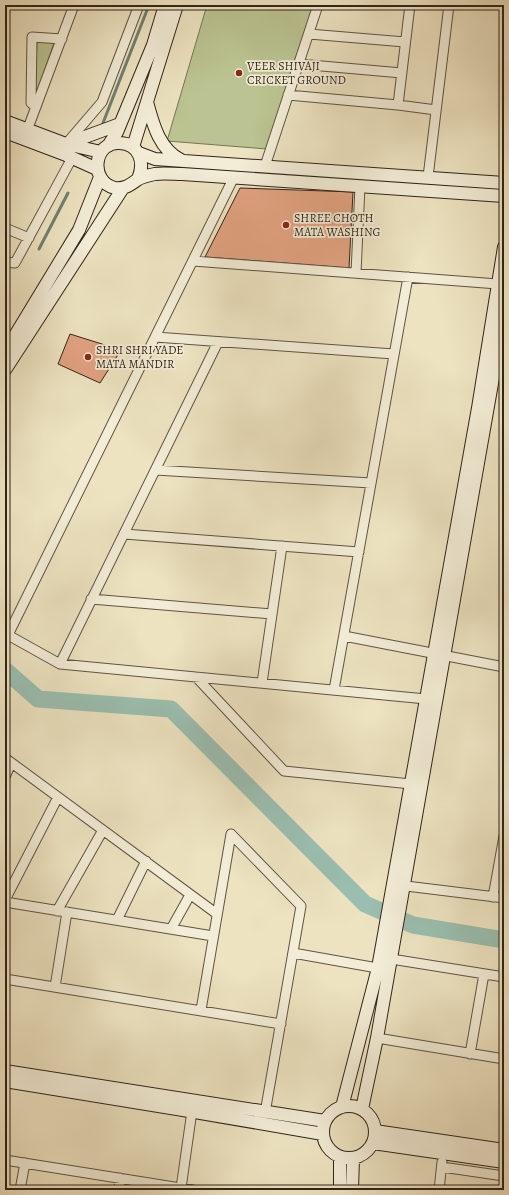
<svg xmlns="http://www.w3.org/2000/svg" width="509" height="1195" font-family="Alegreya,serif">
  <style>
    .green { fill: #bac391; stroke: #767455 }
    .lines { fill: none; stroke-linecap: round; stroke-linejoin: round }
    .stream { stroke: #708073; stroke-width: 3 }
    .river { stroke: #9abeaf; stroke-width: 17 }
    .building { fill: #e2a281; stroke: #312419 }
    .street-casing { stroke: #605443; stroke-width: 11 }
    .secondary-casing { stroke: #312419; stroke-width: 14 }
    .street { stroke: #f3edd7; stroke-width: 9 }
    .secondary { stroke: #f3edd7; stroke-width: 12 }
    .poi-dot { fill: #8f2418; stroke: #f3edd7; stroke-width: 1.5 }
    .labels { text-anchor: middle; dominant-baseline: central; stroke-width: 3.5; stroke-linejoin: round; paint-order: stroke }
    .poi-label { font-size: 12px; fill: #312419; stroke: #f3edd7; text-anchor: start }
  </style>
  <rect width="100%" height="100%" fill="#ede3c1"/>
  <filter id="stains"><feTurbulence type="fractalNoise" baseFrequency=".005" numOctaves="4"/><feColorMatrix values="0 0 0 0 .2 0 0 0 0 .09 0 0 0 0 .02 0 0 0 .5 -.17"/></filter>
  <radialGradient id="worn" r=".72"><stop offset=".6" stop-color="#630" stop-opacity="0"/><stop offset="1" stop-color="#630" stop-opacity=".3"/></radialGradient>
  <path class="green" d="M207,5H314L267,149L167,141Z
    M37,41L54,43L35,98Z"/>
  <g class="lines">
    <path class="stream" d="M103,123L149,5
      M39,249L68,193"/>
    <path class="river" d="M5,670L38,699L171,709L365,904L413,925L504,940"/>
  </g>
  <path class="building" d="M240,188L353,192L349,268L205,257Z
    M70,334L121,350L100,383L58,364Z"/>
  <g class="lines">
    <g class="street-casing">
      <path id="street" d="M309,34L405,42
        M299,64L402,73
        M288,95L398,105L410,5
        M398,105L436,110
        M36,107L31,103L32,37L62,39
        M28,128L74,5
        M265,166L318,5
        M428,177L449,5
        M5,228L29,238
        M193,261L498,284
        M5,262L15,263L72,158L66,144L102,102L139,5
        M356,273L360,186
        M155,337L394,354
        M155,470L371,483
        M124,534L359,552
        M91,599L272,614
        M8,635L60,664L426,699
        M344,636L504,667
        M5,641L234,177
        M60,664L218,342
        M196,677L284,771L411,784
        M262,683L282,546
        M334,690L408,277
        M5,758L217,914
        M5,777L11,763
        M231,834L301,906L265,1113
        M398,885L504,898
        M493,897L504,836
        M5,900L58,797
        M5,902L213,936
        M57,911L103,830
        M117,920L146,861
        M171,929L190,895
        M293,953L383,969
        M385,958L504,977
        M5,979L281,1024
        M55,987L67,912
        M201,1010L231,834
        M377,1038L504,1059
        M470,1054L484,974
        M5,1160L193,1190
        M442,1167L504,1176
        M181,1188L192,1111
        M20,1190L25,1163
        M119,1190L120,1178
        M439,1190L442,1162"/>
    </g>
    <g class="secondary-casing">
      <path id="secondary" d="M147,102C153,124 159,149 181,160
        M5,121L66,144L101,152
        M5,132L66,155L97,169
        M66,144L120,124
        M108,146L117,132L153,45L165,5
        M133,147L177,5
        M139,153L155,159L504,183
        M138,179C145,163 140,144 120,143C93,141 89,182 115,188C125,189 130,185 137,180C141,177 150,175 155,174C163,173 174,174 182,174L504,196
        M5,352L79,230L100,177
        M5,370L123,188
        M5,1071L325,1121
        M5,1081L177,1109L323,1134
        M323 1132a26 26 0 1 1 52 0a26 26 0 1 1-52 0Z
        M342,1107L378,968L478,408L504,247
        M362,1109L377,1038L504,315
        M375,1131L504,1150
        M373,1143L504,1162
        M340,1190V1157
        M352,1190L353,1158"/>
    </g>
    <use href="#street" class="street"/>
    <use href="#secondary" class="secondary"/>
  </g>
  <g class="poi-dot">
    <circle cx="239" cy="73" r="4"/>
    <circle cx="286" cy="225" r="4"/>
    <circle cx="88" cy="357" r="4"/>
  </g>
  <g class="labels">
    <g class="poi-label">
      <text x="247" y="66">VEER SHIVAJI<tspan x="247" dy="14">CRICKET GROUND</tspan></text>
      <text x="294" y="218">SHREE CHOTH<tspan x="294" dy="14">MATA WASHING</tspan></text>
      <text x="96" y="350">SHRI SHRI YADE<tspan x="96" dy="14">MATA MANDIR</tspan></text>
    </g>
  </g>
  <rect width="509" height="1195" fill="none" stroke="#ede3c1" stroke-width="20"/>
  <rect x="6" y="6" width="497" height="1183" fill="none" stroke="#312419" stroke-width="2"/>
  <rect x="10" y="10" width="489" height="1175" fill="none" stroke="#312419"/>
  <rect width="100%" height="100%" filter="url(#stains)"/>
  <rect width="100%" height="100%" fill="url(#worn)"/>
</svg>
